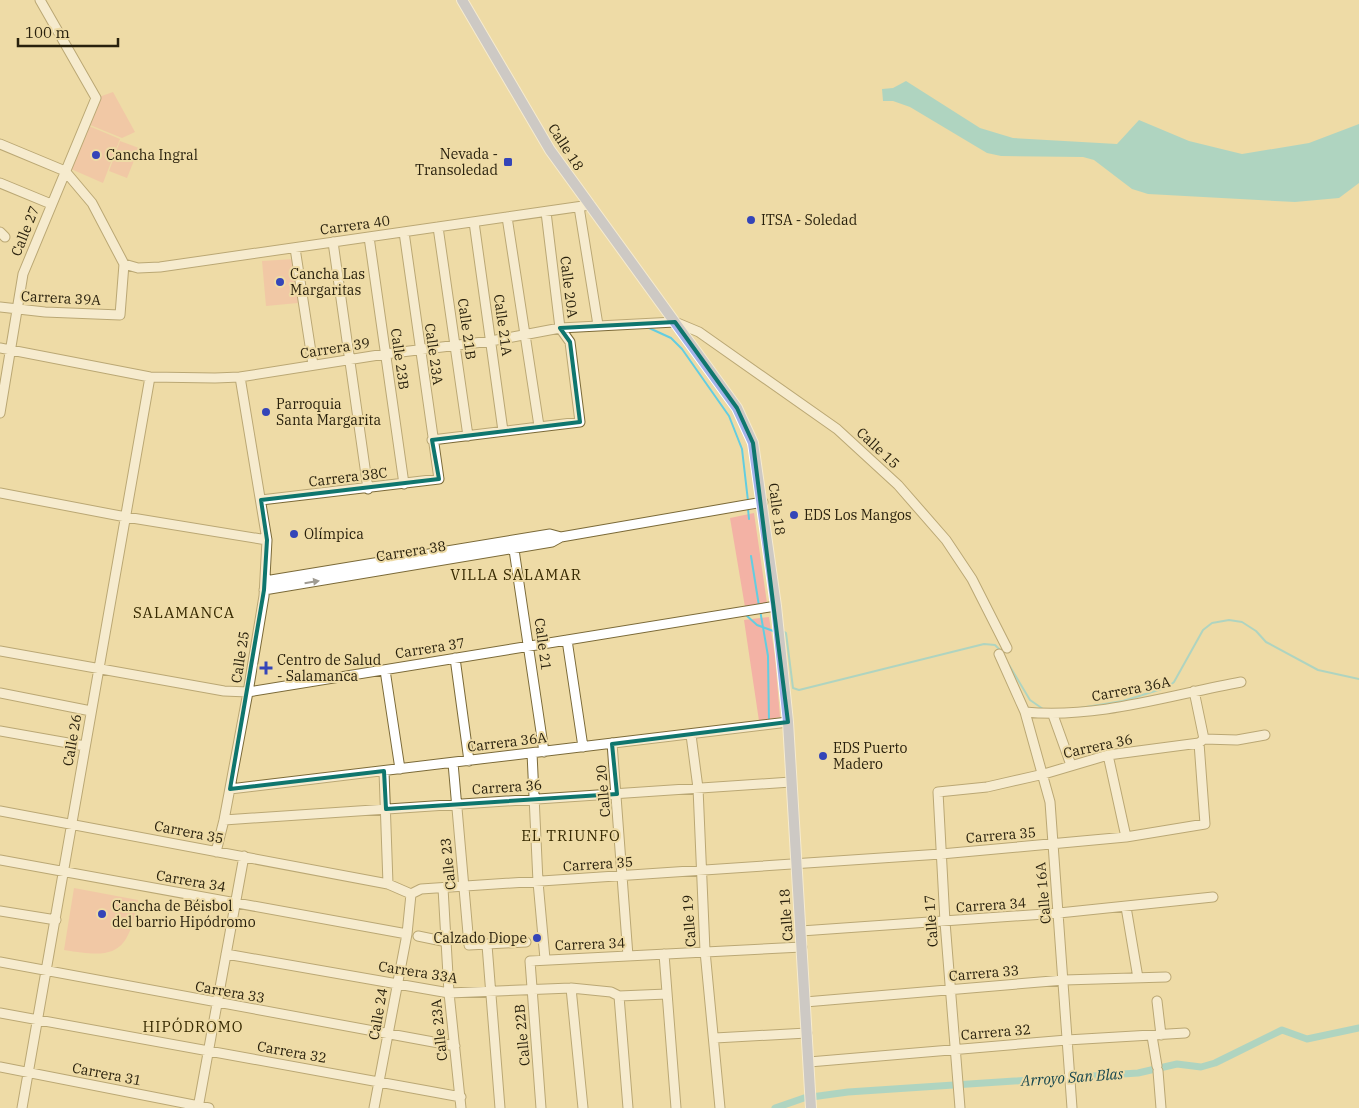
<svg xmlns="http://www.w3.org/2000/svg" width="1359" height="1108" font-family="'IBM Plex Serif',serif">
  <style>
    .green { fill: #f3b2a5 }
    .water { fill: #63cde0 }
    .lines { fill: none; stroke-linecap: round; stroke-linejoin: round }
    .stream { stroke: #63cde0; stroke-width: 2 }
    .canal { stroke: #63cde0; stroke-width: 7 }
    .minor-casing { stroke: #7b6a38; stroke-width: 11 }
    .major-casing { stroke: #fff; stroke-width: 12 }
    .minor { stroke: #fff; stroke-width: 9 }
    .major { stroke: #a4b3e9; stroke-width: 10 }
    .oneway { fill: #9f9b92 }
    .marked { fill: none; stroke: #0f766e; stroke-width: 4; stroke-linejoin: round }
    .poi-dot { fill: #3445b8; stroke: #eedba6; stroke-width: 2 }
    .labels { text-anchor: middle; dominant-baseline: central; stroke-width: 4; stroke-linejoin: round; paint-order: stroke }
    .street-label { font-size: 14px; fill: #29210d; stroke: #eedba6 }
    .poi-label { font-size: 14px; fill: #29210d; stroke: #eedba6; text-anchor: start }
    .neighbourhood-label { font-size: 15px; letter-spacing: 1px; fill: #362901; stroke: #eedba6 }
    .water-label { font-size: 15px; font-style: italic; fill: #14454d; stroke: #eedba6 }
  </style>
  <rect width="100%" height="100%" fill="#eedba6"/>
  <path class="green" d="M113,92L135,132L122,138L90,125L99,97Z
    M89,126L120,139L103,183L71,169Z
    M120,141L139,148L127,178L109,171Z
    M294,259L298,303L266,306L262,261Z
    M754,513L767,603L745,607L730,518Z
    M769,617L775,657L780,717L759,721L744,620Z
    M74,888L138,900C128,954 116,959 64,950Z"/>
  <path class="water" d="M906,81L980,128L1013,138L1117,144L1139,120L1189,141L1242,154L1309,143L1359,124V183L1339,198L1295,202L1148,194L1132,189L1094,160L1083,157L1001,156L987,153L910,107L893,101H883L882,89L893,88Z"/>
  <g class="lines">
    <path class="stream" d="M647,327L671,338L682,349L729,416L742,449L748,501
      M748,509L749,519
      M751,556L759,606
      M760,610L768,656L769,722
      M746,615L757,625L776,632
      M783,631L786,633L793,688L799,690L984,644L995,645L1000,650
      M1009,665L1030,700L1043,709
      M1080,708L1123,701L1168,687L1174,682L1203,630L1212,623L1229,620L1242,622L1256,631L1266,642L1318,670L1359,679"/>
    <path class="canal" d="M775,1108L804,1098L848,1092L1138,1073L1177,1064L1201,1067L1215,1063L1282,1030L1307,1039L1359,1028"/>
    <g class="minor-casing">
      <path id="minor" d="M0,144L65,171
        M0,183L51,204
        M579,207L598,325
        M507,217L539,426
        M474,222L503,431
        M438,227L468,436
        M0,232L5,237
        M369,237L404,484
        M333,242L368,489
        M295,248L313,365
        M124,264L138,268L160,267L590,205
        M0,307L45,312L120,315L124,264L92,203L65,171
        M0,348L150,377L215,378L240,377L385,354L491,341L560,328L675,322L699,332L837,429L898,485L946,540L972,579L1007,648
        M0,413L23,274L96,98L40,0
        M432,440L580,422L570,342L560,328L546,212
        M0,493L126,517L267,540
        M261,500L439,479L404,232
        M513,543L544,752
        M265,581L550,534L561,537
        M264,590L552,542L561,537L763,502
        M567,640L583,747
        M0,651L224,691L248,692L776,606
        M999,654L1025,712L1050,802L1072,1108
        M455,658L469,761
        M385,670L400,769
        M1194,691L1204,739
        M0,693L91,711
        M1025,712C1098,719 1170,695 1241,682
        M1053,715L1071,765
        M0,731L85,746
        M689,734L691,735L698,788L705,951L720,1108
        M612,743L628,956
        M532,753L538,882L545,959
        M1108,755L1126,837
        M453,763L469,945L526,942
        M384,771L388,884
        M230,789L788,722
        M0,811L388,884L411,894
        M224,820L791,782
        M216,852L224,820L248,692L264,596L267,540L240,377
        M0,860L407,934
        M443,888L449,993L461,1108
        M411,894L421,889L941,854L1126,837L1205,824L1199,743
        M1126,907L1138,978
        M0,911L56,920
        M801,931L1059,913L1213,897
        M418,936L447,942
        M487,945L500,1108
        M226,954L449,993L571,988L611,992L619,996L667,994
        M664,954L676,1108
        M0,962L455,1046
        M571,988L583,1108
        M619,996L628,1108
        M1157,1001L1161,1035
        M805,1002L1064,980L1166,977
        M0,1013L461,1097
        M1152,1036L1157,1066
        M715,1038L807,1033
        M809,1062L1067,1040L1185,1033
        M0,1067L209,1108
        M1158,1071L1161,1108
        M22,1108L150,377
        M198,1108L244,856
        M374,1108L407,934L411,894
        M541,1108L530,961L802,947
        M960,1108L945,922L938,792L987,787L1044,774L1108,755L1199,743L1204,739L1237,740L1265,735"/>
    </g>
    <g class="major-casing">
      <path id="major" d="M462,0L550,150L737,408L753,443L776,606L788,722L811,1108"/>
    </g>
    <use href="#minor" class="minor"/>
    <use href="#major" class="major"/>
  </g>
  <defs><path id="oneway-solid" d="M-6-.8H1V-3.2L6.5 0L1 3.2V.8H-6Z" transform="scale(1.25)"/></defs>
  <use class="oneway" href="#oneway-solid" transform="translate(312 582) rotate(-9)"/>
  <path d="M0 0H1359V1108H0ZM675,322L737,408L753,443L788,722L612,744L617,794L386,809L384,771L230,789L264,590L267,540L261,500L439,479L432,440L580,422L570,342L560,328Z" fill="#eedba6" fill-opacity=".55" fill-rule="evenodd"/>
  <path class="marked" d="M675,322L737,408L753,443L788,722L612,744L617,794L386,809L384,771L230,789L264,590L267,540L261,500L439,479L432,440L580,422L570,342L560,328Z"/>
  <g class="poi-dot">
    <circle cx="96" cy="155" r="5"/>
    <rect x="503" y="157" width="10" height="10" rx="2.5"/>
    <circle cx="751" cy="220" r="5"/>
    <circle cx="280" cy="282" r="5"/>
    <circle cx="266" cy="412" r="5"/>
    <circle cx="794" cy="515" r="5"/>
    <circle cx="294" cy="534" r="5"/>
    <path d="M263.5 660.5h5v5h5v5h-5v5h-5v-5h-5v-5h5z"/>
    <circle cx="823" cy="756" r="5"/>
    <circle cx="102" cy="914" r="5"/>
    <circle cx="537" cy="938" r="5"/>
  </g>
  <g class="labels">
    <g class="street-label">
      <text transform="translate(566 147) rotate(57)">Calle 18</text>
      <text transform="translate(355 225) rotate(-8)">Carrera 40</text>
      <text transform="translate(25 231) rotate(-68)">Calle 27</text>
      <text transform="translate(569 287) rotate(83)">Calle 20A</text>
      <text transform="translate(61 298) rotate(3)">Carrera 39A</text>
      <text transform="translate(503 325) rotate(82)">Calle 21A</text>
      <text transform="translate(467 329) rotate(82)">Calle 21B</text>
      <text transform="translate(335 348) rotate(-9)">Carrera 39</text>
      <text transform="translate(434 354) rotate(82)">Calle 23A</text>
      <text transform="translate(400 359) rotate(82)">Calle 23B</text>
      <text transform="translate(878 448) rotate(43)">Calle 15</text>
      <text transform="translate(348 477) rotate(-7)">Carrera 38C</text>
      <text transform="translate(777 509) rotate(82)">Calle 18</text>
      <text transform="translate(411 551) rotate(-9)">Carrera 38</text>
      <text transform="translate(543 644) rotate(82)">Calle 21</text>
      <text transform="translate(430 648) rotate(-9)">Carrera 37</text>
      <text transform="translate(240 657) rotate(-81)">Calle 25</text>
      <text transform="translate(1131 689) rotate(-11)">Carrera 36A</text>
      <text transform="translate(72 740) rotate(-80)">Calle 26</text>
      <text transform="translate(507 742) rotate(-7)">Carrera 36A</text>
      <text transform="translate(1098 746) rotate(-12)">Carrera 36</text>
      <text transform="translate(507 787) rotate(-4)">Carrera 36</text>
      <text transform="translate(603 791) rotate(-95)">Calle 20</text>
      <text transform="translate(189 832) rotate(11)">Carrera 35</text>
      <text transform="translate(1001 835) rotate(-5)">Carrera 35</text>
      <text transform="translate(448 864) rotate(-96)">Calle 23</text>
      <text transform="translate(598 864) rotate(-4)">Carrera 35</text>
      <text transform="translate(191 881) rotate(10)">Carrera 34</text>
      <text transform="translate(1043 893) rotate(-95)">Calle 16A</text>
      <text transform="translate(991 905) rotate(-4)">Carrera 34</text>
      <text transform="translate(786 915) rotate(-94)">Calle 18</text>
      <text transform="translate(689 921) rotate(-94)">Calle 19</text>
      <text transform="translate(931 921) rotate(-94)">Calle 17</text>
      <text transform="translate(590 944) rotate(-2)">Carrera 34</text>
      <text transform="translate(418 972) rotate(9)">Carrera 33A</text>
      <text transform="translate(984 973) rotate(-5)">Carrera 33</text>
      <text transform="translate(230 992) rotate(10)">Carrera 33</text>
      <text transform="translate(378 1014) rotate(-80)">Calle 24</text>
      <text transform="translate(439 1030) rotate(-96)">Calle 23A</text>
      <text transform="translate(996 1032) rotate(-5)">Carrera 32</text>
      <text transform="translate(522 1035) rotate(-95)">Calle 22B</text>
      <text transform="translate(292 1052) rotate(10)">Carrera 32</text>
      <text transform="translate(107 1074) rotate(11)">Carrera 31</text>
    </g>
    <g class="poi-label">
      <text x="498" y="154" text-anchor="end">Nevada -<tspan x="498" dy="16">Transoledad</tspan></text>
      <text x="106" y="155">Cancha Ingral</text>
      <text x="761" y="220">ITSA - Soledad</text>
      <text x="290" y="274">Cancha Las<tspan x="290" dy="16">Margaritas</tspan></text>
      <text x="276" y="404">Parroquia<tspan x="276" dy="16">Santa Margarita</tspan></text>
      <text x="804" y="515">EDS Los Mangos</text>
      <text x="304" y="534">Olímpica</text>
      <text x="277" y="660">Centro de Salud<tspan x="277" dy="16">- Salamanca</tspan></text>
      <text x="833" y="748">EDS Puerto<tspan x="833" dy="16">Madero</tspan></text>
      <text x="112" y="906">Cancha de Béisbol<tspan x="112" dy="16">del barrio Hipódromo</tspan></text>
      <text x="527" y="938" text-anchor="end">Calzado Diope</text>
    </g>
    <g class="neighbourhood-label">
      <text x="516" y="574">VILLA SALAMAR</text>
      <text x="184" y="612">SALAMANCA</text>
      <text x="571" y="835">EL TRIUNFO</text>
      <text x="193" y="1026">HIPÓDROMO</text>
    </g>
    <g class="water-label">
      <text transform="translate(1072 1077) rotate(-4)">Arroyo San Blas</text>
    </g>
  </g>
  <path d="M18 38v8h100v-8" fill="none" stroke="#29210d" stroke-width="2.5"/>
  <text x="25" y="38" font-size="15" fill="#29210d" stroke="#eedba6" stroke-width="4" paint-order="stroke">100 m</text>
</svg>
